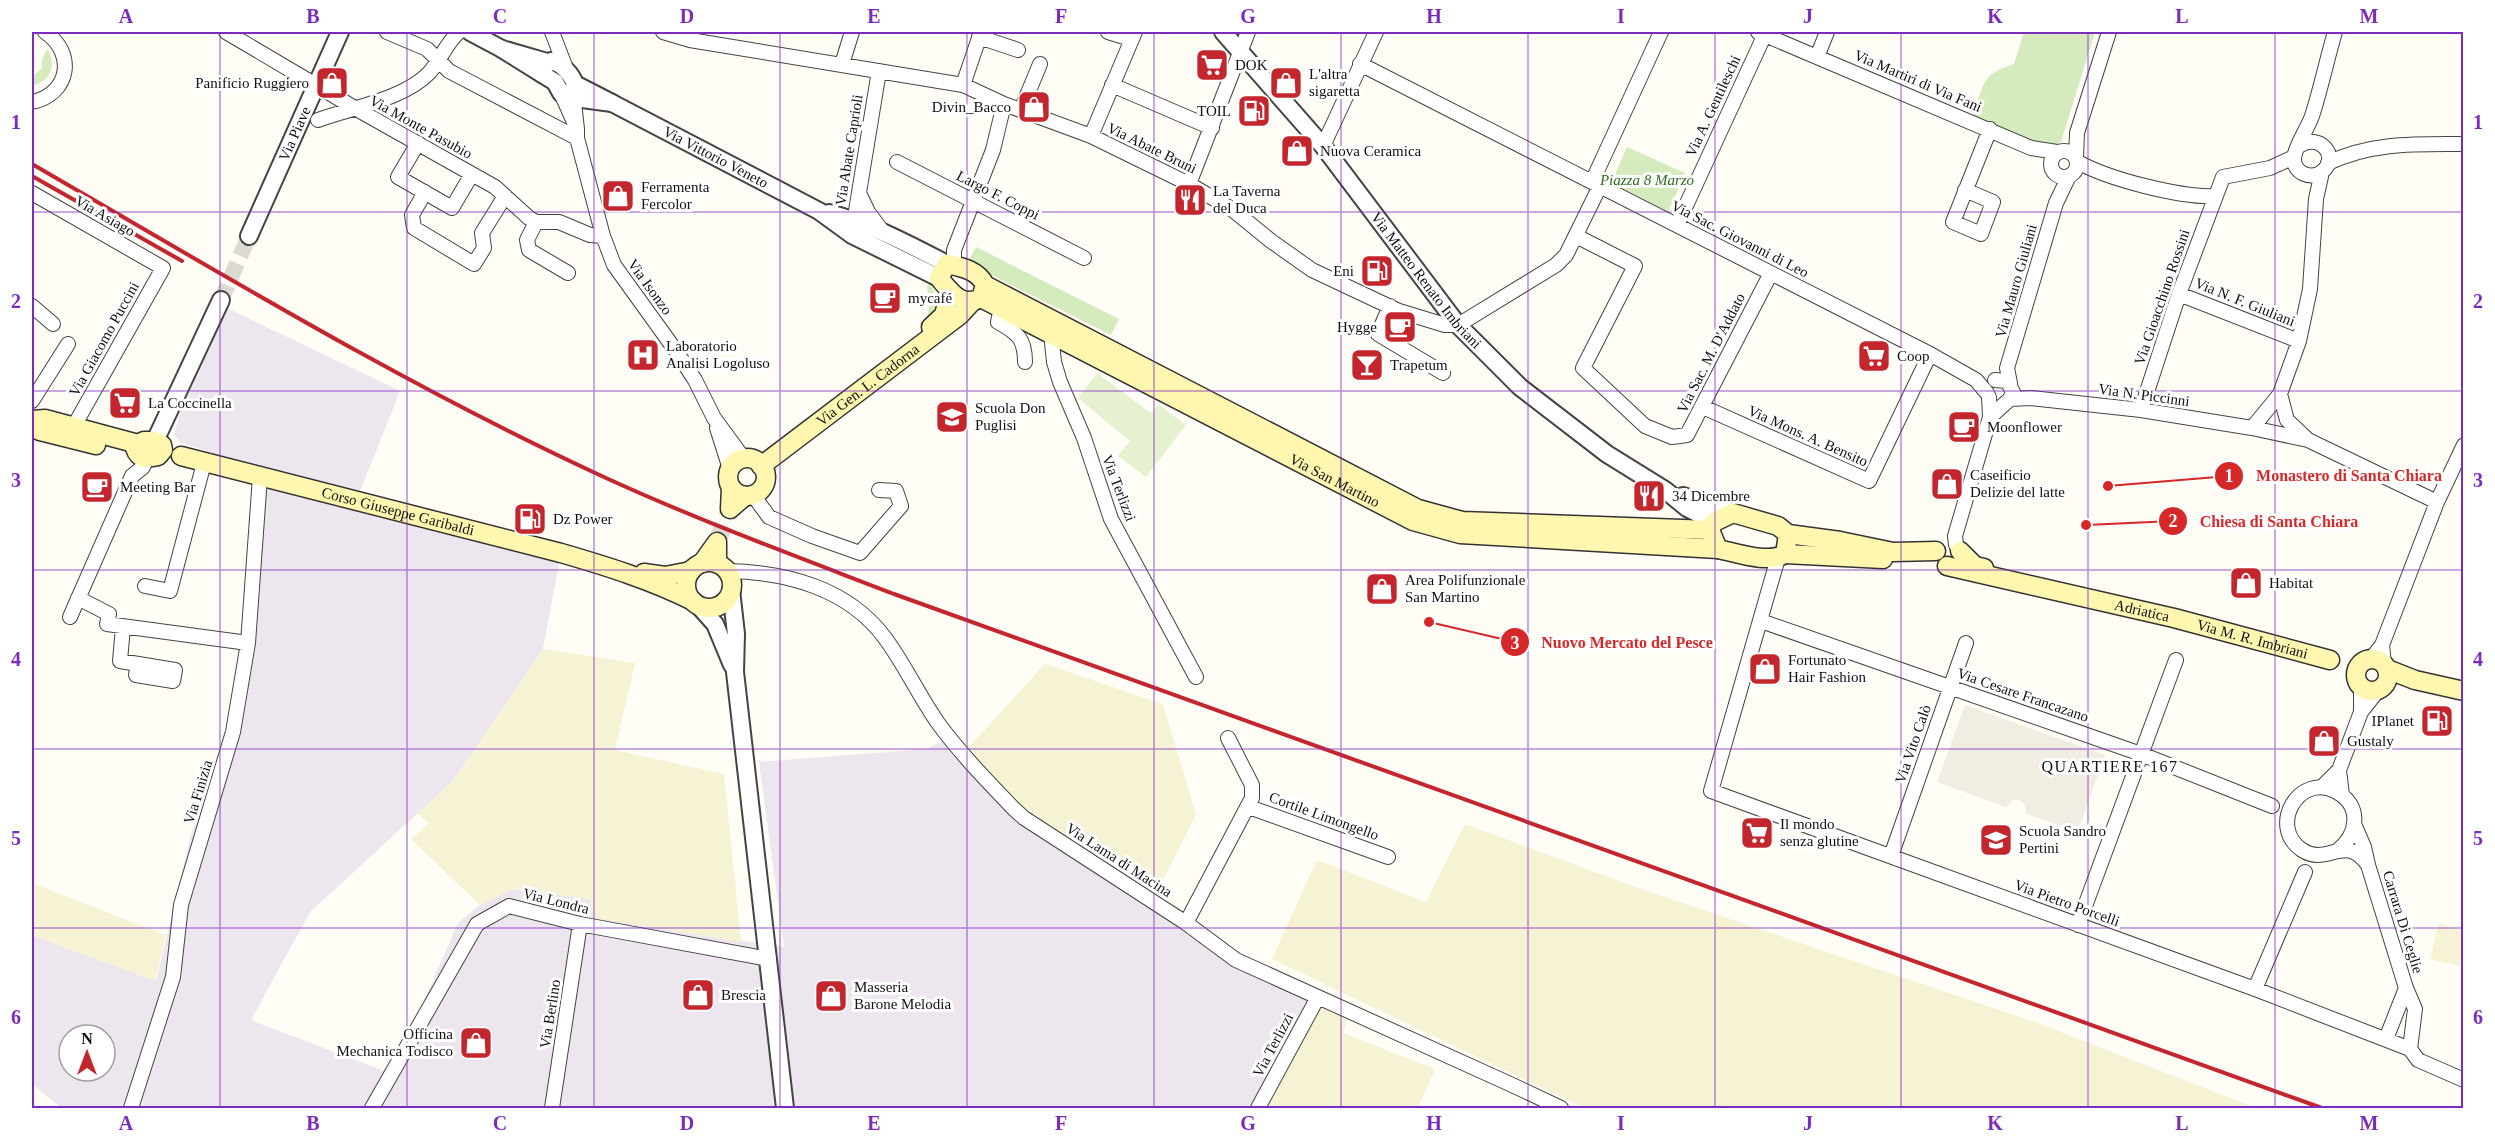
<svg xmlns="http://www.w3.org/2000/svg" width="2495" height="1140" font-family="'Times New Roman',serif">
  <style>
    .industrial { fill: #eee6ef; fill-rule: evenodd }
    .farmland { fill: #f6f3d4 }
    .green { fill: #d5ebbd }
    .pitch { fill: #e6f2cf }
    .plaza { fill: #f1ede2 }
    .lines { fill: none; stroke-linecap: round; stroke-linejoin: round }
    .tertiary-tunnel { stroke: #dbdad3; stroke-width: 16; stroke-dasharray: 16 8; stroke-linecap: butt }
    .secondary-tunnel { stroke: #dbdad3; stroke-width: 18; stroke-dasharray: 18 9; stroke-linecap: butt }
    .minor-casing { stroke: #444; stroke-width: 16 }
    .tertiary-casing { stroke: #444; stroke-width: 20 }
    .secondary-casing { stroke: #333; stroke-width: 21 }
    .minor { stroke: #fff; stroke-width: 14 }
    .tertiary { stroke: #fff; stroke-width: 16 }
    .secondary { stroke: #fff6b0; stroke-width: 18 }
    .rail { stroke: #c4262e; stroke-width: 4 }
    .grid { fill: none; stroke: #7b2cbf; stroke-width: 1.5; stroke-opacity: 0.55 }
    .labels { text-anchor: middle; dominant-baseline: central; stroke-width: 6; stroke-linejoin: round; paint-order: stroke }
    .poi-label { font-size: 15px; fill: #111; stroke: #fff; text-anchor: start }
    .street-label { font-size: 15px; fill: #111; stroke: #fff }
    .park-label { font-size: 15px; font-style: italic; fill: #2f6b1f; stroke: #fff }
    .neighbourhood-label { font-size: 16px; letter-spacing: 1.5px; fill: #111; stroke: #fff }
    .leader { fill: none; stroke: #d62828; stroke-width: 2 }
    .callout-dot { fill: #d62828; stroke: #fff; stroke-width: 2 }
    .mark-label { font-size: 18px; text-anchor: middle; font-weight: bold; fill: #fff }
    .callout-label { font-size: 16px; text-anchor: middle; font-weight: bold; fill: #d62828; stroke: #fff; stroke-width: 6; stroke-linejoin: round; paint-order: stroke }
    .neatline { fill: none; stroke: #7b2cbf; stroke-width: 2 }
    .grid-label { font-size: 20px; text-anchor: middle; font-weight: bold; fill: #7b2cbf }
  </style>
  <rect width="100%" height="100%" fill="#fffdf5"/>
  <path class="industrial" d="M227,308L400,391L353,509L559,563L543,649L453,781L310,912L251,1020L392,1074L458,923L480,905L512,889L590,899L595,918L784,947L759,762L926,749L943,741L960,754L1018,819L1186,929L1232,965L1311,998L1253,1108H61L32,1084V935L156,981L192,831L229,737L238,688L253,467L180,442L174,435L179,416ZM69,1035H105V1071H69Z"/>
  <path class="farmland" d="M543,649L635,663L615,750L724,774L741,942L594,918L590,899L512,889L480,905L411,839L429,824L418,813L453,781Z
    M1045,664L1163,704L1196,815L1154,897L1030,815L966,750Z
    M1465,824L1638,888L2035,1022L2256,1108H1584L1272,959L1317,860L1426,902Z
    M32,883L166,935L155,981L32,935Z
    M2439,923L2463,931V967L2430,959Z
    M1320,1004L1349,1016L1343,1033L1435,1069L1418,1108H1266Z"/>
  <path class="green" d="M2024,32H2095L2061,142L2050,149L1973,115C1985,83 1980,75 2014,64Z
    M47,49C58,65 50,82 32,86L34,75L42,68V60Z
    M1627,147L1685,173L1668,212L1610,186Z
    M976,247L1119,319L1111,335L967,263Z
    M930,284C938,294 936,308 931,319H928L929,302L927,286Z"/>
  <path class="pitch" d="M1097,373L1151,413L1158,404L1186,425L1146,477L1118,456L1130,441L1078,398Z"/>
  <path class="plaza" d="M1965,705L2105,755L2078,831L2026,814L2024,803L2019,800H2013L2006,807L1937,782Z"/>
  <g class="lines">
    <path class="tertiary-tunnel" d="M221,300L249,236"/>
    <path class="secondary-tunnel" d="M717,542L730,509"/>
    <g class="minor-casing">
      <path id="minor" d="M226,32L353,107L495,187L529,218L536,222H559L590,235L603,236
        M387,32L427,49L449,71L577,138
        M552,32L567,71
        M663,32L690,40L963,85L1004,104L1091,136L1189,184L1233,210L1271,241L1312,270L1399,311L1445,325H1458L1556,265L1566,255L1600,186
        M1108,32L1131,39
        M1758,32L2031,148L2057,152
        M979,37L1018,50
        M1817,57L1827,32
        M842,64L852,32
        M1360,64L1930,354L1976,380L1987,393
        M963,85L981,32
        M1112,85L1212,128
        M561,93L577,129L573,94
        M32,102C70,94 76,53 45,32
        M1021,110L1040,64
        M318,120C351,108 404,99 429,73C440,61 446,43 459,32
        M577,129V138L603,236L614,265L676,351L695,380L714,418L744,459
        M1091,136L1135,32
        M418,143L398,177L452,208L472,174
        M1323,146L1376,32
        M2299,146C2319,132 2340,156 2323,171C2312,181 2293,173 2294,158C2295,146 2308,128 2312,116C2321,88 2327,59 2335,32
        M2051 164a13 13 0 1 1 26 0a13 13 0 1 1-26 0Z
        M2076,158L2077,133L2109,32
        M897,162L1084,258
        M2078,162C2108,179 2181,198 2216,196
        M2328,163C2372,142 2416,144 2464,144
        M1592,182L1661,32
        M1189,184L1248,32
        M1965,190L1993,202L1981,234L1953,222L1990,129
        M425,192L412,215L414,228L474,264L484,248L482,233L505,196
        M32,193L163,268L74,426
        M859,193L868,212L883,232
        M536,222L527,240L529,250L568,273
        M1677,225L1765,34
        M853,229L879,71
        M1576,236L1635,266L1583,368L1645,426L1672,437L1687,435L1771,273
        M954,266V250L993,150L1004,104
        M2179,294L2299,341
        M32,306L53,324
        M1390,306L1378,334L1443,373
        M1001,307L998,322C1018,333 1025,339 1025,362
        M1051,333L1054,362L1060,382L1084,438L1111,519L1196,677
        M2010,383L2007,368L2056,203L2069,176
        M2280,394L2287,420L2307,439
        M2010,399L2031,398L2141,410L2252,428L2308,440L2437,502
        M32,401L68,344
        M1703,407L1869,481L1930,354
        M2141,410L2179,294L2223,177L2270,168L2294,157
        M1990,417L2010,399L2013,392L2007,381L1995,380
        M717,428L730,469
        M2252,428L2280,394L2299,341L2310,289L2316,199L2322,172
        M753,495L769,517L812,536L860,553L901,506L896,491L879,490
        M1956,545L1955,536L1990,417L1989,397
        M1778,558L1711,791L2255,989L2410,1049
        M727,571C786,572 848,588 885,638C905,665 919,696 938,723C960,753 988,782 1014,809L1024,818L1186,923L1236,960L1510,1084L1561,1108
        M145,586L170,591L204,463
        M78,598L109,614L107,624L248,643
        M70,617L132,476L143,467L147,458
        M1761,621L2141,754L2272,806
        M123,627L120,661L175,670L173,681L136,675L138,664
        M2382,645L2437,502L2464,445
        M2371,659L2382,645L2384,664
        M2361,687V712
        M2339,770L2361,712L2379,689
        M2322,787L2339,770L2342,795
        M1249,807L1388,857
        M2337,851C2358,835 2363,805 2335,791C2298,773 2268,827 2302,850C2328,867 2345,832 2368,865L2364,847L2354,824
        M1891,856L1966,643
        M2368,865L2406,988L2415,1009L2410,1049L2418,1060L2464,1080
        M1186,923L1252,798V785L1228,738
        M2078,925L2176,660
        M2255,989L2305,872
        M2386,1039L2406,988
        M131,1108L173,977L181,905L233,732L248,643L260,477
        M372,1108L477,924L509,906L580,924L769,959
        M552,1108L580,924
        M1258,1108L1318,997"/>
    </g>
    <g class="tertiary-casing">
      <g id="tertiary">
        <path d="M470,32L502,49"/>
        <path id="s1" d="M1223,32L1323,146L1458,325L1520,387L1607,454L1665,490L1687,508L1714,522"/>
        <path d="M551,61C563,63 579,81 574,93H561L555,82L542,74L543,67Z"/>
        <path d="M542,74L502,49L547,62"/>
        <path d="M574,93L582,99L612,103L575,84"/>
        <path id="s2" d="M612,103L819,211L852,235L939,278"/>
        <path d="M829,213C871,224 908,244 947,264"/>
        <path id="s3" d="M249,236L340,32"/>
        <path d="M155,441L221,300"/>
        <path d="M1683,496L1733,513"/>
        <path d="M731,590L736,634L735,672L785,1108"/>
        <path d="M697,604L715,624L732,665"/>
      </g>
    </g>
    <g class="secondary-casing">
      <g id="secondary">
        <path d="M947,264C961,267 978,270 985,285L981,298C961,308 951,292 939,278Z"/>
        <path d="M985,285L1418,509L1462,521L1710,530"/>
        <path id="s4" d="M981,298L1413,521L1460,534L1718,549"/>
        <path d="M931,327L944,315L950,291"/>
        <path d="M32,420L45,419L138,444"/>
        <path d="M32,427L40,431L96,445"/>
        <path d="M144,441H155L162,445L163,450L158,456C148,458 139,461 135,448L138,444Z"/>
        <path id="s5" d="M181,456L561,553C606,566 651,580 693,601"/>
        <circle cx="747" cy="477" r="19"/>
        <path id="s6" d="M761,466L960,315L972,302"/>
        <path d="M731,488L730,509L745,496"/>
        <path d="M1788,534L1785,554C1767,564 1738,553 1718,549L1710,530L1714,522L1733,513L1778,526L1788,534L1840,541L1893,552L1936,551"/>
        <path d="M1960,551L1975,566L1984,568"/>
        <path d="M1785,554L1883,559"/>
        <circle cx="709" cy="585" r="23"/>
        <path d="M702,563L717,542V563"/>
        <path id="s7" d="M1947,566L2174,618L2330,660"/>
        <path d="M644,573L665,576L691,571"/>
        <circle cx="2372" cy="675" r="16"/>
        <path d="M2387,669L2415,680L2464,691"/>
      </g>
    </g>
    <use href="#minor" class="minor"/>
    <use href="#tertiary" class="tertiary"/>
    <use href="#secondary" class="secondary"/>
    <path class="rail" d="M32,164C220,273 408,387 606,478C700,521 798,557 894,594L2322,1108
      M32,176L182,261"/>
  </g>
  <path class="grid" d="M220,32V1108M407,32V1108M594,32V1108M780,32V1108M967,32V1108M1154,32V1108M1341,32V1108M1528,32V1108M1715,32V1108M1901,32V1108M2088,32V1108M2275,32V1108M32,212H2464M32,391H2464M32,570H2464M32,749H2464M32,928H2464"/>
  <defs>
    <g id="supermarket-square" transform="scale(1.725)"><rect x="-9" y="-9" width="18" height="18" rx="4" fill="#c4262e" stroke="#fff"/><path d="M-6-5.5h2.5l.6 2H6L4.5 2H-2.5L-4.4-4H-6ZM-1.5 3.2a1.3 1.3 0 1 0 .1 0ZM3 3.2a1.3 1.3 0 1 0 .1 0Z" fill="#fff"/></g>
    <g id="shop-square" transform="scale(1.725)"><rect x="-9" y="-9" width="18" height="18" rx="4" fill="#c4262e" stroke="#fff"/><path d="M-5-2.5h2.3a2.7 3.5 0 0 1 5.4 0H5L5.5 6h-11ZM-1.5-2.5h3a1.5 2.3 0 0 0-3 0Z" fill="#fff"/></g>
    <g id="fuel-square" transform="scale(1.725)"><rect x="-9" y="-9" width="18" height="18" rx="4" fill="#c4262e" stroke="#fff"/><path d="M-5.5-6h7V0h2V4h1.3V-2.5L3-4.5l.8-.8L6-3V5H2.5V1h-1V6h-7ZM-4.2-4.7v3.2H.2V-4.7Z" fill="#fff"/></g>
    <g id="restaurant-square" transform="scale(1.725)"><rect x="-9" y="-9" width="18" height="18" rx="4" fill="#c4262e" stroke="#fff"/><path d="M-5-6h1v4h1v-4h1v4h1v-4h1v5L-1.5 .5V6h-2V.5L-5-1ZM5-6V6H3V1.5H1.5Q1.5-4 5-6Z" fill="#fff"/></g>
    <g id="cafe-square" transform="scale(1.725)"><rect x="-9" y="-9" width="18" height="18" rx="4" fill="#c4262e" stroke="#fff"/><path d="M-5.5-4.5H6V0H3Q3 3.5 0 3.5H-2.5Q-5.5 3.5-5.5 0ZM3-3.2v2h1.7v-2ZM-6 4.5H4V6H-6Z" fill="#fff"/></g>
    <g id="hospital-square" transform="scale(1.725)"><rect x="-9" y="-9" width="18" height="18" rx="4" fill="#c4262e" stroke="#fff"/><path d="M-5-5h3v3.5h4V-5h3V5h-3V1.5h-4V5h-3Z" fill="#fff"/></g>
    <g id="bar-square" transform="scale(1.725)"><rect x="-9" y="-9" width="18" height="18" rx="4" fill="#c4262e" stroke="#fff"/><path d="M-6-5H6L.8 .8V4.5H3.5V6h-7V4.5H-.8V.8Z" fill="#fff"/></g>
    <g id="school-square" transform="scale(1.725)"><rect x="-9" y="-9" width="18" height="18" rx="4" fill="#c4262e" stroke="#fff"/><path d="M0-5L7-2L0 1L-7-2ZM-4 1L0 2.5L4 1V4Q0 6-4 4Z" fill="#fff"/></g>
  </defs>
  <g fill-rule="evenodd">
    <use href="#supermarket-square" x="1212" y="65"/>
    <use href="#shop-square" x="332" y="83"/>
    <use href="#shop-square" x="1286" y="83"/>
    <use href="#shop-square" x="1034" y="107"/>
    <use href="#fuel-square" x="1254" y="111"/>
    <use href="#shop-square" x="1297" y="151"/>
    <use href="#shop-square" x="618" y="196"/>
    <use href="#restaurant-square" x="1190" y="200"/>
    <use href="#fuel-square" x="1377" y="271"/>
    <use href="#cafe-square" x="885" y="298"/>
    <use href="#cafe-square" x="1400" y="327"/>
    <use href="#hospital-square" x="643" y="355"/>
    <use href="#supermarket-square" x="1874" y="356"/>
    <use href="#bar-square" x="1367" y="365"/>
    <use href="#supermarket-square" x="125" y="403"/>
    <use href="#school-square" x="952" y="417"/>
    <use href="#cafe-square" x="1964" y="427"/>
    <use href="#shop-square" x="1947" y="484"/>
    <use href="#cafe-square" x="97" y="487"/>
    <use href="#restaurant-square" x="1649" y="496"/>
    <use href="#fuel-square" x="530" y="519"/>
    <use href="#shop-square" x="2246" y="583"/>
    <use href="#shop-square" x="1382" y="589"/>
    <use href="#shop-square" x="1765" y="669"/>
    <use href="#fuel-square" x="2437" y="721"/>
    <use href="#shop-square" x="2324" y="741"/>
    <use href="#supermarket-square" x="1757" y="833"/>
    <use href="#school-square" x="1996" y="840"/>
    <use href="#shop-square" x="698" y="995"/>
    <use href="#shop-square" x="831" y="996"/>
    <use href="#shop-square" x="476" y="1043"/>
  </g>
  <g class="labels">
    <g class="poi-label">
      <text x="1235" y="65">DOK</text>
      <text x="1309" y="74">L'altra<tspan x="1309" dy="17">sigaretta</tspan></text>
      <text x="309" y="83" text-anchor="end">Panificio Ruggiero</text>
      <text x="1011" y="107" text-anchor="end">Divin_Bacco</text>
      <text x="1231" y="111" text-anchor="end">TOIL</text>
      <text x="1320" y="151">Nuova Ceramica</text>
      <text x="641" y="187">Ferramenta<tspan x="641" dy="17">Fercolor</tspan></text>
      <text x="1213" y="191">La Taverna<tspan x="1213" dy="17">del Duca</tspan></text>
      <text x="1354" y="271" text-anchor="end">Eni</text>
      <text x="908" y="298">mycafé</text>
      <text x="1377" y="327" text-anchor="end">Hygge</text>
      <text x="666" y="346">Laboratorio<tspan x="666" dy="17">Analisi Logoluso</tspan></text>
      <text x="1897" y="356">Coop</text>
      <text x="1390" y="365">Trapetum</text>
      <text x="148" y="403">La Coccinella</text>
      <text x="975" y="408">Scuola Don<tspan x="975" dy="17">Puglisi</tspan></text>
      <text x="1987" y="427">Moonflower</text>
      <text x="1970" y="475">Caseificio<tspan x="1970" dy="17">Delizie del latte</tspan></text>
      <text x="120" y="487">Meeting Bar</text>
      <text x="1672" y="496">34 Dicembre</text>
      <text x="553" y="519">Dz Power</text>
      <text x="1405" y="580">Area Polifunzionale<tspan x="1405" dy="17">San Martino</tspan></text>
      <text x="2269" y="583">Habitat</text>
      <text x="1788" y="660">Fortunato<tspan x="1788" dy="17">Hair Fashion</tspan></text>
      <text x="2414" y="721" text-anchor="end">IPlanet</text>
      <text x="2347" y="741">Gustaly</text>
      <text x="1780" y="824">Il mondo<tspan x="1780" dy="17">senza glutine</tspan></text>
      <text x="2019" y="831">Scuola Sandro<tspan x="2019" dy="17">Pertini</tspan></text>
      <text x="854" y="987">Masseria<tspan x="854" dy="17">Barone Melodia</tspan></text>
      <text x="721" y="995">Brescia</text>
      <text x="453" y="1034" text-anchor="end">Officina<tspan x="453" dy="17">Mechanica Todisco</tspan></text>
    </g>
    <g class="street-label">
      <text transform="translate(1918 81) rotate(23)">Via Martiri di Via Fani</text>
      <text transform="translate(1713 106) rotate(-65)">Via A. Gentileschi</text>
      <text transform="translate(421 127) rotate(29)">Via Monte Pasubio</text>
      <text stroke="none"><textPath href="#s3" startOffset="112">Via Piave</textPath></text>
      <text transform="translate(1152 148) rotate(26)">Via Abate Bruni</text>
      <text transform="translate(849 150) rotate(-81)">Via Abate Caprioli</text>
      <text stroke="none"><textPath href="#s2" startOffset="117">Via Vittorio Veneto</textPath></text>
      <text transform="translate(998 195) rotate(27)">Largo F. Coppi</text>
      <text transform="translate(105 216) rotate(30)">Via Asiago</text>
      <text transform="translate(1740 239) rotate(27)">Via Sac. Giovanni di Leo</text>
      <text stroke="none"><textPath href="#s1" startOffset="321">Via Matteo Renato Imbriani</textPath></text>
      <text transform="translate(2016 281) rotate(-74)">Via Mauro Giuliani</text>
      <text transform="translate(650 287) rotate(54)">Via Isonzo</text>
      <text transform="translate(2162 297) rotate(-71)">Via Gioacchino Rossini</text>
      <text transform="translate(2245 302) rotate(22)">Via N. F. Giuliani</text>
      <text transform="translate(104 339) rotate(-61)">Via Giacomo Puccini</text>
      <text transform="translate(1711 353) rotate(-63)">Via Sac. M. D'Addato</text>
      <text stroke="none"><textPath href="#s6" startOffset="134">Via Gen. L. Cadorna</textPath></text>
      <text transform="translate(2144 395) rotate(8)">Via N. Piccinni</text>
      <text transform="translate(1808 436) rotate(24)">Via Mons. A. Bensito</text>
      <text stroke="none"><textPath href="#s4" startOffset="398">Via San Martino</textPath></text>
      <text transform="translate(1119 488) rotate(69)">Via Terlizzi</text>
      <text stroke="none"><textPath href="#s5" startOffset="224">Corso Giuseppe Garibaldi</textPath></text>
      <text stroke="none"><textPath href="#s7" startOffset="200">Adriatica</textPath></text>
      <text stroke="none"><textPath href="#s7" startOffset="314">Via M. R. Imbriani</textPath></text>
      <text transform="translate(2023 695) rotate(19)">Via Cesare Francazano</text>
      <text transform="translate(1913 744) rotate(-71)">Via Vito Calò</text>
      <text transform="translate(198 792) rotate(-73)">Via Finizia</text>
      <text transform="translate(1324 816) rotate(20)">Cortile Limongello</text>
      <text transform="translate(1119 860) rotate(33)">Via Lama di Macina</text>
      <text transform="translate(556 901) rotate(14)">Via Londra</text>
      <text transform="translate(2067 903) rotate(20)">Via Pietro Porcelli</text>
      <text transform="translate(2403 922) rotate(73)">Carrara Di Ceglie</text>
      <text transform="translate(550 1014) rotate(-81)">Via Berlino</text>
      <text transform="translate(1273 1045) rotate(-62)">Via Terlizzi</text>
    </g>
    <g class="park-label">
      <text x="1647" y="180">Piazza 8 Marzo</text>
    </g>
    <g class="neighbourhood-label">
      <text x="2110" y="766">QUARTIERE 167</text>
    </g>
  </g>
  <path class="leader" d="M2108 486L2229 476M2086 525L2173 521M1429 622L1515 642"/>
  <g class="callout-dot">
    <circle cx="2108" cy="486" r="6"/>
    <circle cx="2086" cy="525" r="6"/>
    <circle cx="1429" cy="622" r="6"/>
    <circle cx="2229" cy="476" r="15"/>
    <circle cx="2173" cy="521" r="15"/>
    <circle cx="1515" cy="642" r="15"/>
  </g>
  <g class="mark-label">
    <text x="2229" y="482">1</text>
    <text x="2173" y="527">2</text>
    <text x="1515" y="649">3</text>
  </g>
  <g class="callout-label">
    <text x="2349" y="481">Monastero di Santa Chiara</text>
    <text x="2279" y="527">Chiesa di Santa Chiara</text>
    <text x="1627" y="648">Nuovo Mercato del Pesce</text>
  </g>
  <rect width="2495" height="1140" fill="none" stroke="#ffffff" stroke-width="66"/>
  <g transform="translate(87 1053)"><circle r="28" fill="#ffffff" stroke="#a0a0a0" stroke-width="1.5"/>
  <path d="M0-4.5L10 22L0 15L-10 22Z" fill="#c4262e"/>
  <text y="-9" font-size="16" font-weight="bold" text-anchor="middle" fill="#111111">N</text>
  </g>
  <rect x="33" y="33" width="2429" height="1074" class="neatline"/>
  <g class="grid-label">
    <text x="126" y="23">A</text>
    <text x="313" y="23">B</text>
    <text x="500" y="23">C</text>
    <text x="687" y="23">D</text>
    <text x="874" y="23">E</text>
    <text x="1061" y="23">F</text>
    <text x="1248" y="23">G</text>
    <text x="1434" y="23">H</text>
    <text x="1621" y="23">I</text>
    <text x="1808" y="23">J</text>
    <text x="1995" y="23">K</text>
    <text x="2182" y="23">L</text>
    <text x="2369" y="23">M</text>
    <text x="16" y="129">1</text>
    <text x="2478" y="129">1</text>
    <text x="16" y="308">2</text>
    <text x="2478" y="308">2</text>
    <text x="16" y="487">3</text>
    <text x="2478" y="487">3</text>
    <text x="16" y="666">4</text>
    <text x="2478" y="666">4</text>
    <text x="16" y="845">5</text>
    <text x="2478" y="845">5</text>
    <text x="16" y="1024">6</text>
    <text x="2478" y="1024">6</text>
    <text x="126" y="1130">A</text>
    <text x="313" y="1130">B</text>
    <text x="500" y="1130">C</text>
    <text x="687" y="1130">D</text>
    <text x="874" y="1130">E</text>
    <text x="1061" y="1130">F</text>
    <text x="1248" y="1130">G</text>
    <text x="1434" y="1130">H</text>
    <text x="1621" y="1130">I</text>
    <text x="1808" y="1130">J</text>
    <text x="1995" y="1130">K</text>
    <text x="2182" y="1130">L</text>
    <text x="2369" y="1130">M</text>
  </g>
</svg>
